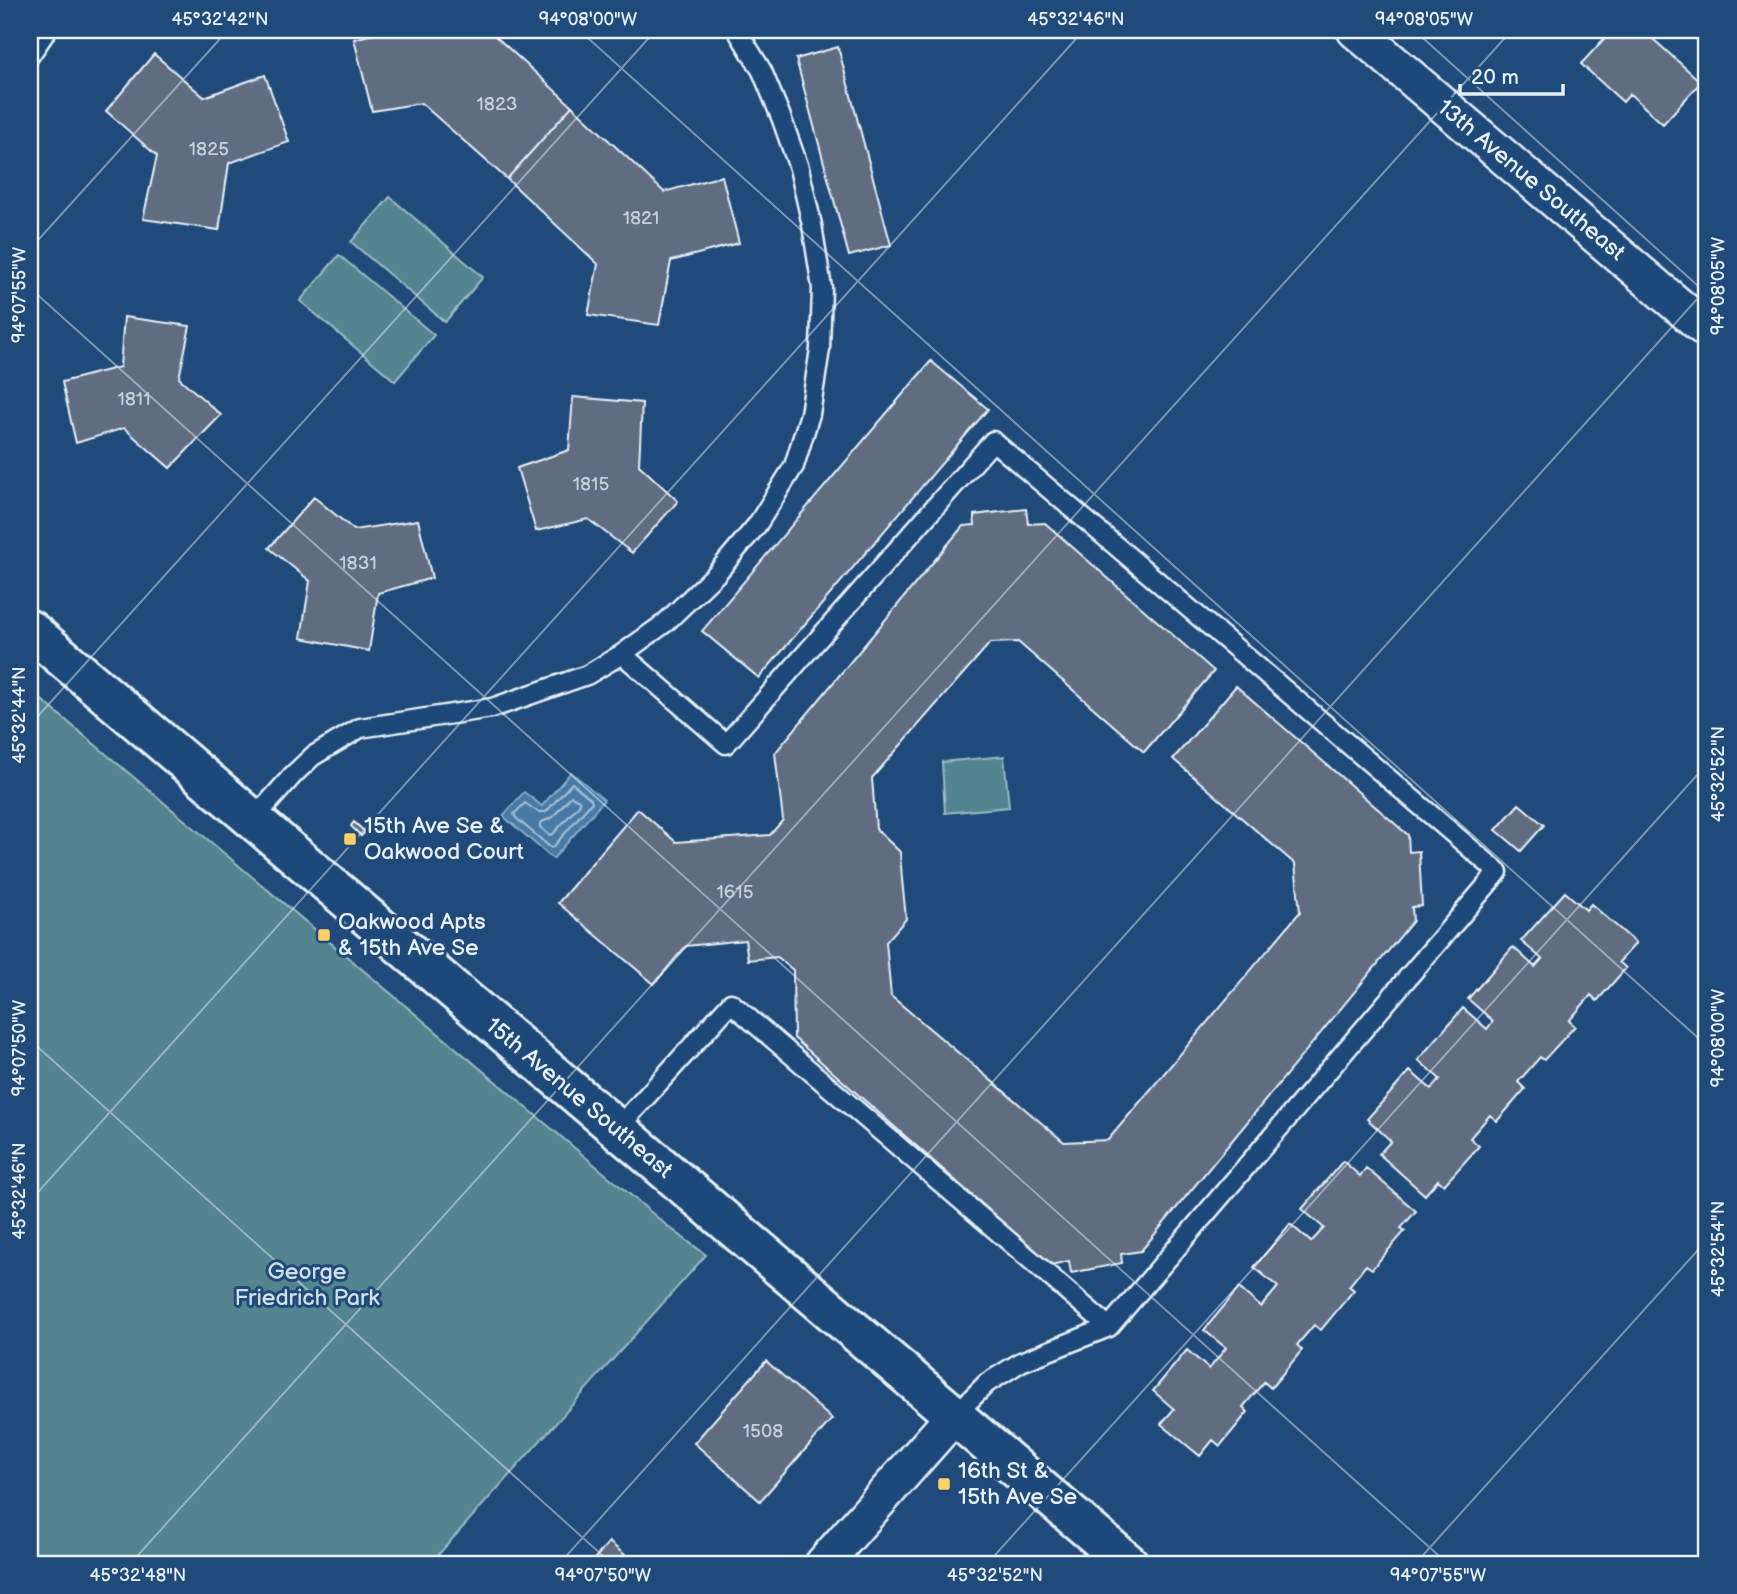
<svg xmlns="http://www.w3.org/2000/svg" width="1737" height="1594" font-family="'Balsamiq Sans',sans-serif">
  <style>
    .green { fill: #52848f; stroke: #9dbac4; stroke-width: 2 }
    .water { fill: #4879a5; stroke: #88a9c6; stroke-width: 2 }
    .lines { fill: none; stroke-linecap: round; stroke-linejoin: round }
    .shore { stroke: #a8c1d7; stroke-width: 2 }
    .building { fill: #616c81; stroke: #e8f1f8; stroke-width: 2 }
    .lane-casing { stroke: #e8f1f8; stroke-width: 23 }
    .street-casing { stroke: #e8f1f8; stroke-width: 40 }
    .secondary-casing { stroke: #e8f1f8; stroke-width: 44 }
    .lane { stroke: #1f4a7a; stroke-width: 18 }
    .street { stroke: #1f4a7a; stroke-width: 35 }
    .secondary { stroke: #1f4a7a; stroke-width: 38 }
    .ticks { fill: none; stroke: #e8f1f8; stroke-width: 2; stroke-opacity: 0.45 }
    .poi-dot { fill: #ffd166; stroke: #1f4a7a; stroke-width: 2.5 }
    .labels { text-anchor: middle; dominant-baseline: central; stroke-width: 6; stroke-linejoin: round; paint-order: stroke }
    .number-label { font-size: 19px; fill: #c6d0da }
    .street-label { font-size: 23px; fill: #e8f1f8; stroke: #1f4a7a }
    .poi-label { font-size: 23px; fill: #e8f1f8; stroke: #1f4a7a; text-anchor: start }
    .park-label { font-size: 23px; fill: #d2e1e8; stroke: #1f4a7a }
    .neatline { fill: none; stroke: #e8f1f8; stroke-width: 2.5 }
    .ticks-label { font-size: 18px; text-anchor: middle; fill: #e8f1f8 }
  </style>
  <rect width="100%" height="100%" fill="#1f4a7a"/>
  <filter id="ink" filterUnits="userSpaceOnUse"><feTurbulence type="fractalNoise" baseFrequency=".0143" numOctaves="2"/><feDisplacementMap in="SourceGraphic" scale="14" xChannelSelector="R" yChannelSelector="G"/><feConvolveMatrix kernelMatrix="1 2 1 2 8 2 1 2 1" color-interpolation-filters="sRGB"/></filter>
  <g filter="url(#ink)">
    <path class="green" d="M390,197L483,277L445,322L351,242Z
      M339,255L434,335L395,381L300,301Z
      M30,690L665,1224L706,1255L430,1564H30Z
      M1004,756L1009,807L945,813L942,762Z"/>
    <path class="water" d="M571,772L604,800L553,859L503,816L524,792L542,806Z"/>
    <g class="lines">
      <path class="shore" d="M572,783L591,799L592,802L554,846L551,848L516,818L514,814L525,803L538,812H546Z
        M571,796L579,800L580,804L553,834L549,835L540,827V823L553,817Z"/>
    </g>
    <path class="building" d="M388,30H494V35L572,106L507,179L421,103L372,111L354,39Z
      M1612,30H1643L1701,82L1663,124L1630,94L1623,102L1581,64Z
      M838,47L891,245L849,256L796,59Z
      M154,54L204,97L265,75L289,142L229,163L219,230L143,219L157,156L106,111Z
      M572,106L664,192L722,176L739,243L671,261L659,325L588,315L598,264L507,179Z
      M124,317L190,326L179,378L221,415L170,468L124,428L76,443L62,382L120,367Z
      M931,361L988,409L759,678L702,631Z
      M573,397L642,403L639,465L678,501L632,553L588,519L536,531L517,468L569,450Z
      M314,497L354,530L418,520L432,578L378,593L369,651L301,638L310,581L269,548Z
      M1026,509L1028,524L1045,523L1214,671L1144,752L1018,642L990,643L872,778L876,829L900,852L902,879L906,919L886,942L891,996L1064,1142L1108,1140L1300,912L1295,864L1173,759L1236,686L1408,835L1409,852L1419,851L1422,906L1412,907L1413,921L1141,1251L1121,1254L1122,1263L1071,1273L1069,1261L1051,1265L794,1038L793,970L777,957L748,960L745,940L686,946L654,984L558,903L638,809L676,842L770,835L783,820L775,753L963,526L975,525L974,515Z
      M1519,804L1544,825L1521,851L1496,830Z
      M354,822L365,832L361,836L351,826Z
      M1565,892L1586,910L1591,904L1636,943L1619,962L1626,968L1597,1001L1591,995L1569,1021L1575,1026L1544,1060L1540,1057L1518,1082L1525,1089L1497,1121L1490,1115L1470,1138L1479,1146L1444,1185L1438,1180L1425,1195L1379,1154L1391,1141L1367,1119L1410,1071L1431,1089L1440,1079L1418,1060L1463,1008L1487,1029L1493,1021L1468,999L1513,947L1535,967L1542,959L1521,941Z
      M1343,1161L1360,1176L1366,1168L1416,1211L1401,1228L1405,1231L1372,1269L1366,1265L1349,1286L1354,1290L1321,1330L1314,1325L1297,1345L1302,1350L1271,1388L1264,1382L1243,1407L1248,1412L1220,1446L1213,1440L1200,1456L1161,1424L1174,1409L1153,1391L1187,1350L1209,1369L1226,1348L1204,1330L1239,1288L1261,1307L1278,1287L1254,1267L1290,1224L1311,1242L1324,1228L1302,1209Z
      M766,1361L832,1419L760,1501L694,1443Z
      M609,1542L636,1564H590Z"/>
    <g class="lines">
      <g class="lane-casing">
        <path id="lane" d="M30,55L47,30
          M622,654L726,744L993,441L1498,872L1109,1327L1021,1362L987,1383L953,1417
          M253,820L293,775L313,756L360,728L492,708L587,675L622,654L665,623L716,574L757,525L794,466L810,414L820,349L822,288L812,225L799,168L781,117L762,71L737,30
          M616,1130L731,1003L1109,1327"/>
      </g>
      <g class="street-casing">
        <path id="street" d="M1355,30L1707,330
          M823,1564L953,1417"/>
      </g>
      <g class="secondary-casing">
        <path id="secondary" d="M30,630L1129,1564"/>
      </g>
      <use href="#lane" class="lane"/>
      <use href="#street" class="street"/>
      <use href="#secondary" class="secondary"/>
    </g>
  </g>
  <path class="ticks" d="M579,30L1707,1046M1414,30L1707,294M30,249L228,30M30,288L1448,1564M30,725L656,30M30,1040L612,1564M30,1201L1084,30M130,1564L1512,30M559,1564L1707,288M987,1564L1707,764M1415,1564L1707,1240"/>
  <g class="poi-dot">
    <rect x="343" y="832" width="14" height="14" rx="3.5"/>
    <rect x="317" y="928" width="14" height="14" rx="3.5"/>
    <rect x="937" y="1477" width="14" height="14" rx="3.5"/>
  </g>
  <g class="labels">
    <g class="number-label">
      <text x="497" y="104">1823</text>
      <text x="209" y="149">1825</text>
      <text x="641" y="218">1821</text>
      <text x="134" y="399">1811</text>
      <text x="591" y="484">1815</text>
      <text x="358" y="563">1831</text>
      <text x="735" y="892">1615</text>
      <text x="763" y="1431">1508</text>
    </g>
    <g class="street-label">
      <text transform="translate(1531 180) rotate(40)">13th Avenue Southeast</text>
      <text transform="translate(579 1098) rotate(40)">15th Avenue Southeast</text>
    </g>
    <g class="poi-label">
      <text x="364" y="826">15th Ave Se &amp;<tspan x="364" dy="26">Oakwood Court</tspan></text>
      <text x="338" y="922">Oakwood Apts<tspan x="338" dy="26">&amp; 15th Ave Se</tspan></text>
      <text x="958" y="1471">16th St &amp;<tspan x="958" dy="26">15th Ave Se</tspan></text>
    </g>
    <g class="park-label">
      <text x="307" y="1272">George<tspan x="307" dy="26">Friedrich Park</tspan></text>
    </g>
  </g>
  <rect width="1737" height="1594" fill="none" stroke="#1f4a7a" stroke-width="77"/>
  <path d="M1460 84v10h103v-10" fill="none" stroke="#e8f1f8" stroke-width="3.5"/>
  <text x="1471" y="84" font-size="21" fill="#e8f1f8" stroke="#1f4a7a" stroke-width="5" paint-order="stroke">20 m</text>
  <rect x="38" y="38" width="1660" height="1518" class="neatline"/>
  <g class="ticks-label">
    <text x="220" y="25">45°32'42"N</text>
    <text x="588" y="25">94°08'00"W</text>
    <text x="1076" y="25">45°32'46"N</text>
    <text x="1424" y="25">94°08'05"W</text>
    <text transform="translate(1718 286) rotate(-90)" y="6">94°08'05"W</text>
    <text transform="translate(19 295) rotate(-90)" y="6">94°07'55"W</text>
    <text transform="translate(19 715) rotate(-90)" y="6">45°32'44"N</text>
    <text transform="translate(1718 774) rotate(-90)" y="6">45°32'52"N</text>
    <text transform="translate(1718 1038) rotate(-90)" y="6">94°08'00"W</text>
    <text transform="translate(19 1048) rotate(-90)" y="6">94°07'50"W</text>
    <text transform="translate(19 1191) rotate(-90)" y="6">45°32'46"N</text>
    <text transform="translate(1718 1249) rotate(-90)" y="6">45°32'54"N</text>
    <text x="138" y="1581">45°32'48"N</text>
    <text x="603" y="1581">94°07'50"W</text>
    <text x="995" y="1581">45°32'52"N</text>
    <text x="1438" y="1581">94°07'55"W</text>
  </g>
</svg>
